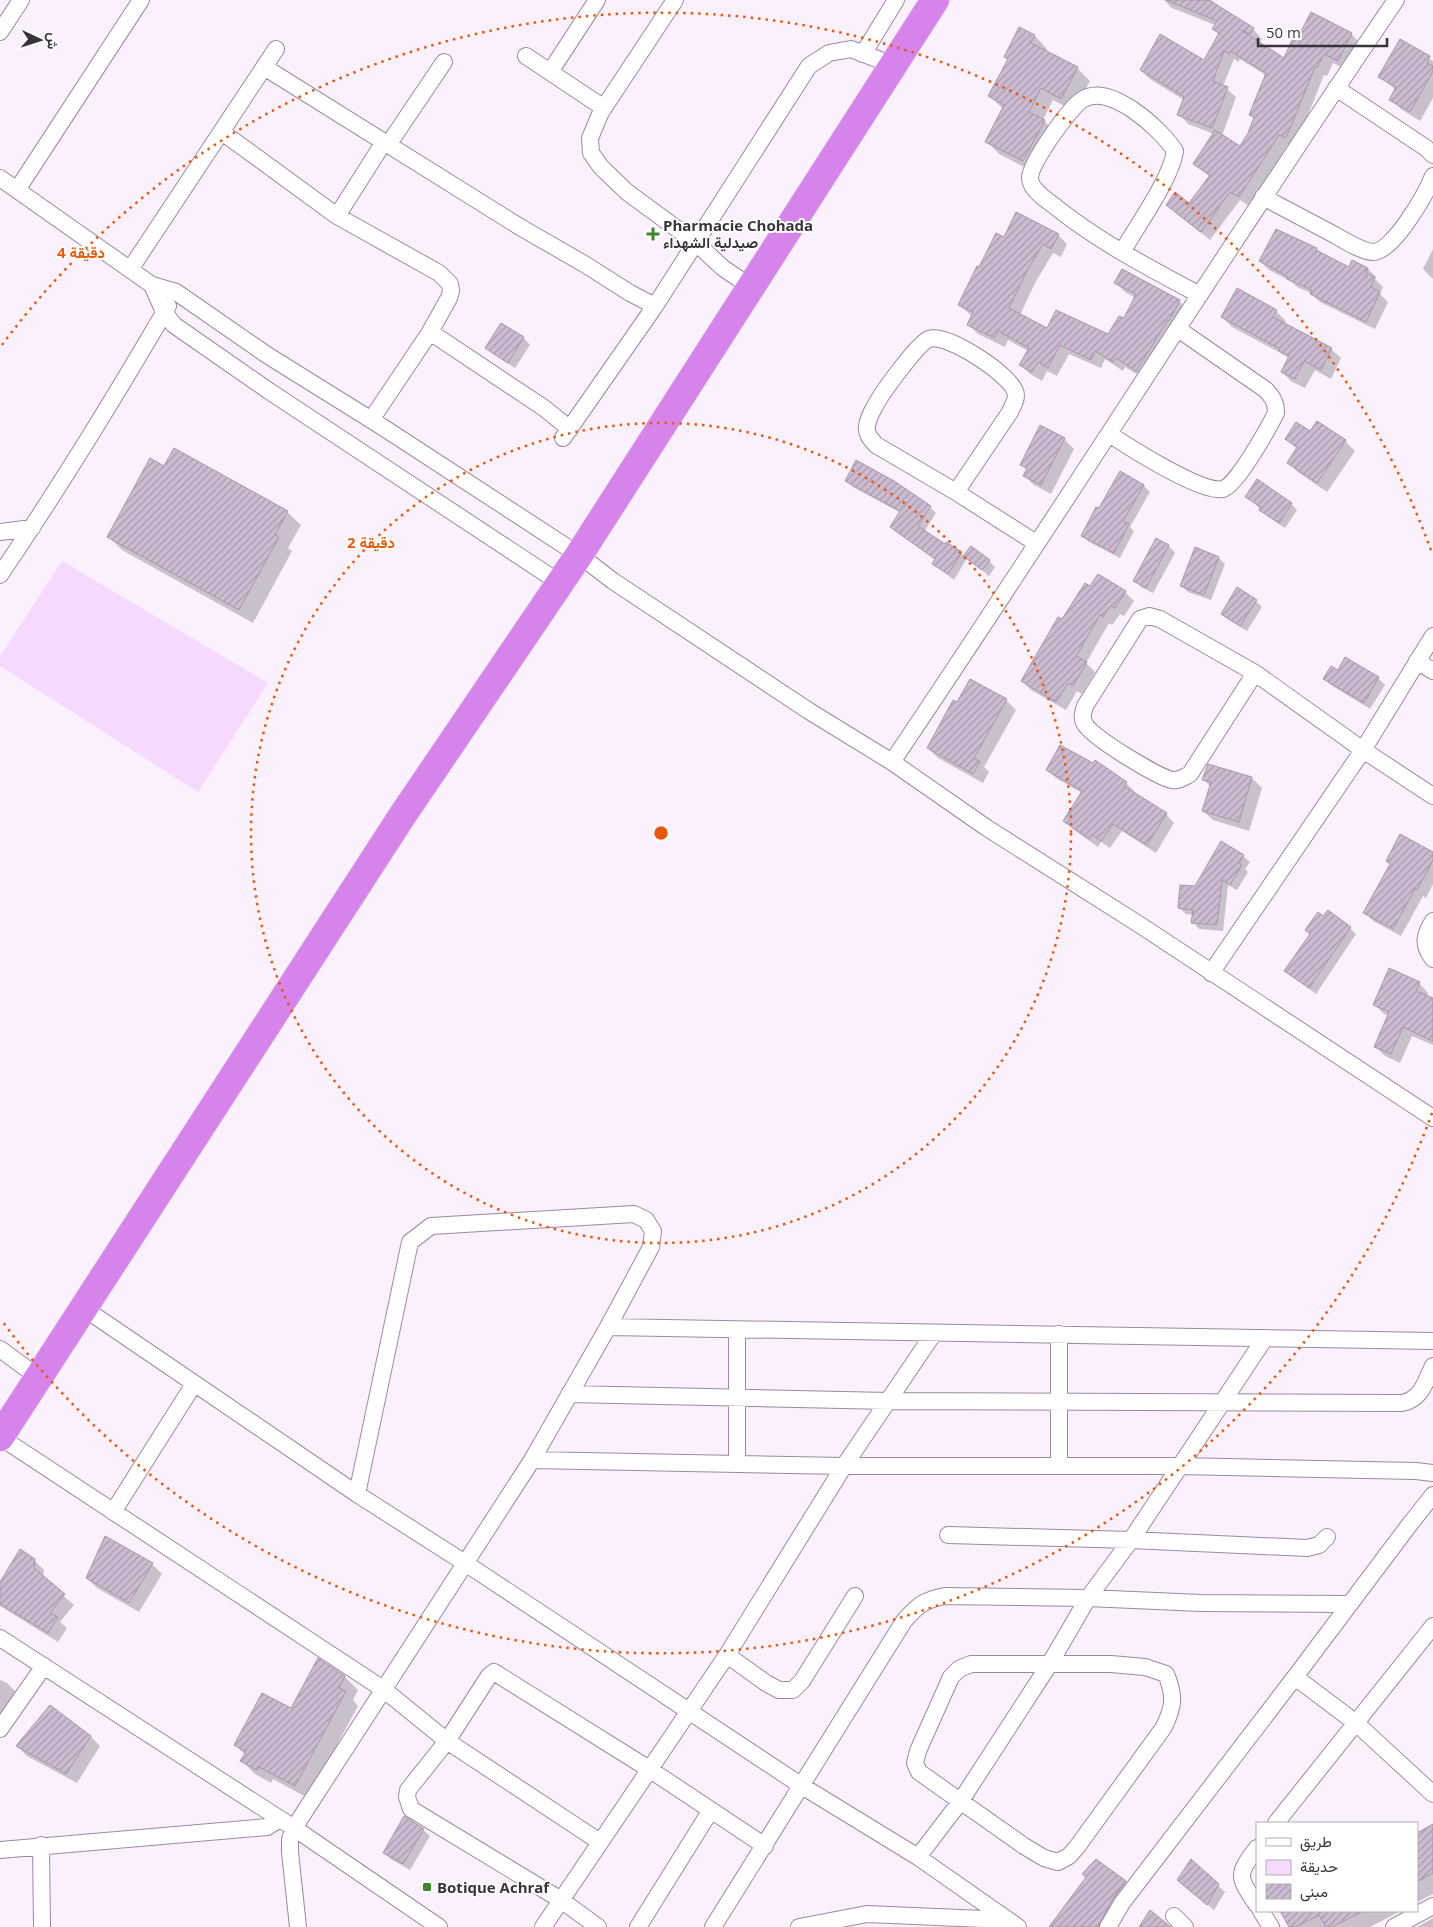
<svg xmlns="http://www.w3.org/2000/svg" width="1433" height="1927" font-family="'Open Sans',Vazirmatn,sans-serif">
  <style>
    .green { fill: #f6d9fe }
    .shadow { fill: #0003; fill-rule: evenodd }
    .building { fill: url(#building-hatch); stroke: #a897ac }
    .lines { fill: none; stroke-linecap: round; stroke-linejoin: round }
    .street-casing { stroke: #9b8a9f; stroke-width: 18 }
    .highway-casing { stroke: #d8d6d8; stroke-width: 29 }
    .street { stroke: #fff; stroke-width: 16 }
    .highway { stroke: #d783ec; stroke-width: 28 }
    .ring { fill: none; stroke: #e8590c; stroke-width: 2.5; stroke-dasharray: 2.5 5 }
    .poi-dot { fill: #3f852a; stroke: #fff; stroke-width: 2 }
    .labels { text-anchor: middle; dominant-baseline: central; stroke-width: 4; stroke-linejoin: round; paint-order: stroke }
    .poi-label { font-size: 15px; font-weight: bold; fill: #3a333b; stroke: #fff; text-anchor: start }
    .centre { fill: #e8590c; stroke: #fff; stroke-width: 2.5 }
    .ring-label { font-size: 15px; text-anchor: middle; font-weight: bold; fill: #e8590c; stroke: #fff; stroke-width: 4; stroke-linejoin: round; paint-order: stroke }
  </style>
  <defs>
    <pattern id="building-hatch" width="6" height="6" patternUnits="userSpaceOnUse" patternTransform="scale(1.25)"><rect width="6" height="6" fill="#cdbcd1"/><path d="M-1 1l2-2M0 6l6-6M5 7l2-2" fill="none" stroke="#a799ab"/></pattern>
  </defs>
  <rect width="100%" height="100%" fill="#fbf0fe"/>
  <path class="green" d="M62,561L268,683L198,792L0,666V656Z"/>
  <path class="shadow" d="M1164,0H1211L1219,8L1253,29L1262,39L1259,44L1284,60L1351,34L1360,43L1347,70L1333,63L1327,76L1324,75L1295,147L1288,144L1249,206L1240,200L1210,240L1177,214L1167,205L1190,204L1210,177L1194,164L1214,134L1188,124L1179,114L1184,100L1150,79L1141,70L1204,61L1220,35L1213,29L1215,25L1172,8ZM1234,59L1238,62L1240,59L1267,76L1251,115L1255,119L1249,134L1240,148L1222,136L1236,97L1223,86Z
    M1020,29L1035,36L1047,49L1046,52L1077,68L1090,81L1074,111L1053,100L1043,120L1056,133L1036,173L999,154L987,141L1003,109L990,96L1008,60L1005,57Z
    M1400,41L1433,61V98L1420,121L1401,109L1391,99L1396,90L1380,77Z
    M1276,230L1317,249L1322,255L1350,268L1368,269L1376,277L1375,279L1383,287L1380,294L1388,302L1375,329L1320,302L1311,293L1297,287L1292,282L1269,270L1260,261Z
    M1058,235L1067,244L1061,257L1053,253L1036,281L1020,315L1048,330L1108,336L1124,320L1136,298L1125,292L1116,283L1122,271L1179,301L1189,311L1146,380L1125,367L1123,371L1105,359L1101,368L1069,354L1057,376L1047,371L1042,381L1030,374L1021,365L1028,351L1008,340L1005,347L978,334L968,324L972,316L959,305L979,269L1004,239Z
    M1433,249V279L1423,269Z
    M1276,311L1286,321L1284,324L1331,349L1341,358L1331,379L1315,370L1305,388L1292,382L1282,372L1289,359L1286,356L1232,327L1222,317Z
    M502,324L524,338L530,345L515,368L493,354L487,348Z
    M1318,422L1345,441L1355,451L1327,492L1298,472L1288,462L1297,449L1286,439L1310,433Z
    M1064,439L1074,449L1051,494L1034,485L1024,475L1027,470L1021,464Z
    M165,467L287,512L301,525L288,548L292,551L253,623L122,550L109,537Z
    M1121,472L1144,486L1150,492L1130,527L1134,531L1120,558L1089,542L1083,536Z
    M846,480L930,507L936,513L924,532L965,556L989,561L995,567L989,576L967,558L954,580L934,564L936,560L898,533L901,513L853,487Z
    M1247,496L1291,504L1297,510L1285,528L1267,516Z
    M1157,540L1169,546L1175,553L1153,593L1141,587L1135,580Z
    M1219,558L1225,564L1211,600L1188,592L1181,585Z
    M1091,588L1125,592L1134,601L1124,616L1120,614L1112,625L1109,623L1086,663L1095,672L1082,694L1077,691L1066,710L1031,690L1022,681L1063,621Z
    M1256,601L1262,607L1247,631L1229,620L1222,614Z
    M1378,678L1385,685L1370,709L1331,685L1325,679Z
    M971,680L1006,700L1016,710L984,767L989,772L983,783L938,758L928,748L958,704Z
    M1047,770L1126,783L1134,791L1133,793L1166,814L1174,823L1156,853L1122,831L1110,848L1101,842L1098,847L1073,829L1064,820L1082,793L1056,778Z
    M1252,778L1262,788L1249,831L1213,820L1203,811L1211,787L1203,779Z
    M1433,853V884L1426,898L1423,896L1401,936L1373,921L1365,912Z
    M1243,856L1250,862L1245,869L1248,872L1237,890L1228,885L1223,931L1199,929L1193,922L1194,915L1186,914L1179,908L1195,887Z
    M1350,928L1356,934L1316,994L1286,971Z
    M1419,983L1428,993L1427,997L1433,1000V1045L1412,1036L1400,1063L1385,1056L1376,1047L1389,1016L1384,1014L1374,1004Z
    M34,1560L44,1570L43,1578L74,1605L60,1622L67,1628L58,1642L0,1606V1584Z
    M152,1564L162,1574L139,1612L97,1588L87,1578Z
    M318,1660L345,1677L358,1690L353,1700L358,1706L308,1798L273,1779L271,1783L255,1774L242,1761L245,1755L236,1745L291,1710Z
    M0,1680L7,1683L20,1696L0,1729Z
    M50,1707L91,1737L100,1746L77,1783L27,1756L17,1746Z
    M1433,1825V1894L1417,1902V1834Z
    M423,1830L430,1836L410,1870L391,1859L385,1853Z
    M1096,1861L1126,1882L1134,1890L1110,1927H1051L1087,1878Z
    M1192,1861L1225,1892L1214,1910L1178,1880Z
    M1282,1911H1401L1370,1927H1290Z
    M1433,1918V1927H1417Z"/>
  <path class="building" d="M1166,0H1209L1254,28L1250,34L1241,30L1284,58L1293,38L1297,39L1311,12L1352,33L1338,61L1324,54L1317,68L1315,67L1286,138L1279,135L1239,197L1230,192L1201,232L1166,205L1175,192L1189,203L1210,175L1193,164L1215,130L1240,146L1248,133L1254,117L1249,115L1266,73L1230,51L1229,54L1224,51L1213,81L1228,87L1212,128L1177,115L1184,97L1140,70L1160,34L1204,60L1219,33L1212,29L1217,21Z
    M1019,27L1035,35L1031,43L1078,67L1061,99L1041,88L1029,112L1045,120L1023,161L985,142L1004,105L988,96L1008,59L1004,57Z
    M1400,39L1430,56L1427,63L1433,66V71L1410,112L1389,100L1396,87L1378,77Z
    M1016,212L1059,234L1051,249L1043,244L1027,271L1009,308L1047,328L1056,310L1108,334L1119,316L1124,318L1136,294L1114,283L1122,269L1180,300L1169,321L1168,320L1136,371L1116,358L1113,362L1095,351L1091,360L1060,345L1048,368L1038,362L1032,372L1019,365L1029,348L998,331L995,338L967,325L973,312L958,305L977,266L979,267L996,233L1004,237Z
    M1276,229L1317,248L1316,250L1349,267L1352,260L1368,268L1366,273L1375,277L1371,287L1380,292L1366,322L1310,294L1312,290L1287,279L1288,277L1259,261Z
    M1237,288L1277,310L1273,317L1332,348L1321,370L1304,361L1295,379L1281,372L1289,356L1279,351L1280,349L1221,317Z
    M501,323L524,337L508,363L485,348Z
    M1317,421L1346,440L1317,483L1287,463L1297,447L1285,439L1296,422L1310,431Z
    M1040,425L1065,438L1041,485L1023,476L1027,468L1020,465Z
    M174,448L288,511L275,535L279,537L239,610L107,537L150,458L164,466Z
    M856,460L894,481L931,506L918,526L945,544L946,542L962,552L948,574L932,564L935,559L890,527L900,511L845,481Z
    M1120,471L1144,485L1123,521L1129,524L1114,553L1081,536L1096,507L1099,508Z
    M1257,479L1292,503L1279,523L1259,510L1261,507L1245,497Z
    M1156,538L1169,545L1146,588L1133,581Z
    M971,546L990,560L982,570L963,556Z
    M1195,547L1219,557L1204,595L1180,586Z
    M1098,574L1126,591L1115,608L1110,606L1103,617L1100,615L1076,656L1087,662L1073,686L1068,683L1056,702L1021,681L1058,617L1062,619L1085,583L1090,586Z
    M1237,587L1257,600L1240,626L1221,614Z
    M1345,657L1379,677L1364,703L1323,679L1331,666L1338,670Z
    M970,679L1007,699L974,758L980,762L973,774L927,748L953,700L957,702Z
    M1060,745L1093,763L1095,760L1127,782L1124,786L1167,813L1147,845L1113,824L1101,841L1092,835L1089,839L1063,821L1082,791L1046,770Z
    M1208,764L1252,777L1239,822L1202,811L1211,782L1202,780Z
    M1400,834L1433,852V860L1417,890L1415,889L1393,929L1363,913L1390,864L1386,861Z
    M1221,841L1244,855L1239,863L1242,865L1230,885L1222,880L1217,925L1191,923L1193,910L1178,908L1180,885L1195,886Z
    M1328,910L1351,927L1309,988L1284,971L1310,934L1305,930L1318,912L1323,916Z
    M1389,968L1420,982L1416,991L1433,998V1041L1403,1027L1391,1054L1374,1047L1389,1012L1373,1005Z
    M105,1536L153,1563L129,1603L86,1578Z
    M20,1549L35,1559L34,1568L65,1594L50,1613L58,1617L48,1633L0,1604V1582Z
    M318,1658L345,1676L339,1688L346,1691L295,1786L259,1767L257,1770L240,1761L246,1752L234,1745L262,1693L291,1708Z
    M50,1705L91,1736L66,1774L16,1746Z
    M404,1816L424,1829L403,1864L383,1853Z
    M1433,1824V1873L1417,1882V1833Z
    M1096,1859L1126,1881L1113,1898L1098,1927H1049L1086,1877L1082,1874Z
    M1191,1859L1219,1884L1207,1905L1177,1880Z
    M1150,1910L1171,1927H1139Z
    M1280,1911H1363L1332,1927H1326L1319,1915L1296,1927H1289Z"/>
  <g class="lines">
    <g class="street-casing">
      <path id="street" d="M675,0L601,112L590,138L591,153L601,167L627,192L695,242L723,268L751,287
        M0,32L21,0
        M863,54L896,0
        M526,56L604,108
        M264,67L520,227L586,265L630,293L655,306
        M550,72L597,0
        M1336,88L1426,148L1433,155
        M222,132L337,216L439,273L450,284L451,291L449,298L430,332L371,420
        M388,145L444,62
        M0,178L152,285L176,292L267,355L381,426L579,555L613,581L809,711L892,762L987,828L1140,925L1433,1118
        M17,190L141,0
        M1263,197C1286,209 1308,221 1331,233C1342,239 1360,251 1373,252C1393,252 1426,194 1433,176
        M337,216L384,142
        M1122,252C1137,226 1171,179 1175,151C1162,130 1109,81 1082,100C1070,107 1029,165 1030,178C1030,180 1032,187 1034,188C1039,196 1050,202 1057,208C1101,243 1151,269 1200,295
        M131,268L276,49
        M152,285L164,312L174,325L269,391L560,583
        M430,332L544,408L570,429
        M1109,434C1129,447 1202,494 1223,489C1237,485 1269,427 1276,413C1276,402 1273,398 1266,390L1178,329
        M563,438L655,306L809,66L829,53L851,49L893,65
        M956,492L1010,412C1013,405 1018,398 1015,391C1008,373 947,333 929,339C918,343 880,395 874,408C871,413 868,420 867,426C866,435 871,439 876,445L956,492L1036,543
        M0,532L32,528
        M0,575C59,488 115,397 168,306
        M1417,661L1433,671
        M1255,673L1190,774C1184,777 1180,781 1172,780C1158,777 1091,737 1085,724C1081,718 1083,713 1085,706L1140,619L1149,616L1160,619L1255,673L1363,750L1433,796
        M892,762C1062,510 1224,252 1396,0
        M1433,921C1424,935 1422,945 1433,959
        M1211,973L1363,750L1433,636
        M85,1309L357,1494L410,1242L431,1226L634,1214L646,1220L653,1231L651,1247L608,1327L532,1460L294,1828L290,1839V1852L298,1927
        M608,1327L1433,1341
        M1059,1334V1466
        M0,1349L38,1377
        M569,1394L889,1401L1402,1403C1422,1399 1425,1382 1433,1366
        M0,1437L383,1689L447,1741L408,1790L407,1797L411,1809L561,1900L598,1927
        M532,1460L844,1466H1181L1416,1471L1433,1473
        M737,1464V1330
        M357,1494L465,1563L802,1786L918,1857L1018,1927
        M113,1512L194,1384
        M948,1535L1131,1540L1307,1548L1319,1545L1327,1537
        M0,1638L294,1828L439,1927
        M727,1655L766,1683L779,1690H793L802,1681L855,1596
        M971,1664H1111L1145,1667L1166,1674C1175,1696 1174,1706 1164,1727L1077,1847L1069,1856L1058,1862L1044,1858L1024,1846L919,1772L915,1763L918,1751L951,1677L959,1669Z
        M1295,1677L1356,1723L1433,1794
        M0,1729L44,1666
        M1276,1823L1433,1626
        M600,1842L447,1741L489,1676L494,1672L649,1769L765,1846
        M41,1845L42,1927
        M1257,1848C1236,1875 1238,1877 1257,1905
        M0,1850L267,1827L280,1819
        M918,1857L960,1802L1049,1665L1088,1598L1131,1540L1265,1338
        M1261,1911L1271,1927
        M1174,1916L1185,1927
        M543,1927L727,1655L844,1466L934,1333
        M638,1927L711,1810
        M713,1927L904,1621C918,1605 924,1600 945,1596L1088,1598L1201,1603L1350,1604
        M799,1927L867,1914L1007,1920
        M1108,1927L1122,1903L1295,1677L1410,1524L1433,1495
        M1394,1927L1433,1906"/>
    </g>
    <g class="highway-casing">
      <path id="highway" d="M0,1437L402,816L579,555L935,0"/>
    </g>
    <use href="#street" class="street"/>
    <use href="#highway" class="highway"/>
  </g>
  <g class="ring">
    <circle cx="661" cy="833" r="410"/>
    <path d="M1432 1113A820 820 0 0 1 2 1321M2 345A820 820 0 0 1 1432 553"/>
  </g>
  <g class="poi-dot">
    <path d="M650.5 226.5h5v5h5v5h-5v5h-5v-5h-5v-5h5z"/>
    <rect x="422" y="1882" width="10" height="10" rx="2.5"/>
  </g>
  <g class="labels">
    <g class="poi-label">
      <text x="663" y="225">Pharmacie Chohada<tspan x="663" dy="17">صيدلية الشهداء</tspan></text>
      <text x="437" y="1887">Botique Achraf</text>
    </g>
  </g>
  <circle cx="661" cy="833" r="8" class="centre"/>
  <g class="ring-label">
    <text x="81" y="258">4 دقيقة</text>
    <text x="371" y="548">2 دقيقة</text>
  </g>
  <rect x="1256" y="1822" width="162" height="90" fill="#ffffff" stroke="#b0adb1"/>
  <rect x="1266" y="1838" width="25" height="8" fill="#ffffff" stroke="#b0adb1"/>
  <text x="1300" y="1847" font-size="15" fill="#3a333b">طريق</text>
  <rect x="1266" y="1860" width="25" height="15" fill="#f6d9fe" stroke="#b0adb1"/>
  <text x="1300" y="1872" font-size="15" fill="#3a333b">حديقة</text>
  <rect x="1266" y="1884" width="25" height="15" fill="url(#building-hatch)" stroke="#b0adb1"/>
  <text x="1300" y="1897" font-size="15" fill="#3a333b">مبنى</text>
  <g transform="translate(40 40) rotate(94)" stroke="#ffffff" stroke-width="4" paint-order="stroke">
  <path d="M0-4L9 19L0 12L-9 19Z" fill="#3a333b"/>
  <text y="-8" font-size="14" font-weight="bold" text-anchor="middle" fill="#3a333b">ش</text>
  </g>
  <path d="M1258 38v8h129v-8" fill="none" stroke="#3a333b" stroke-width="2.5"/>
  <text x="1266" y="38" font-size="15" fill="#3a333b" stroke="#ffffff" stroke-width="4" paint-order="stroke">50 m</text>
</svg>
